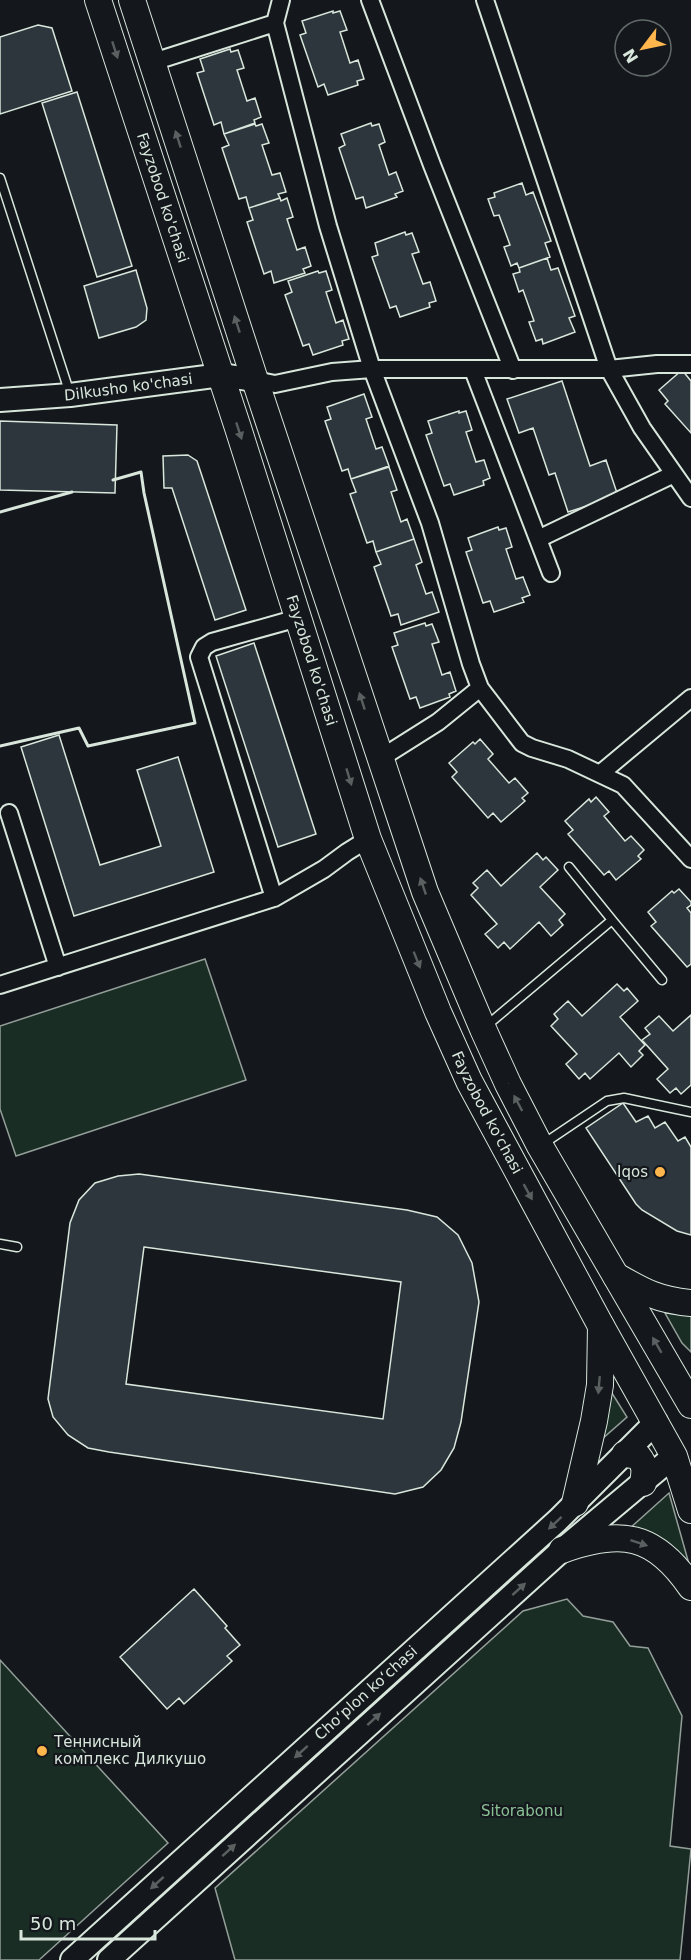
<svg xmlns="http://www.w3.org/2000/svg" width="691" height="1960" font-family="'DejaVu Sans',sans-serif">
  <style>
    .green { fill: #1a2d24; stroke: #939e99; stroke-width: 1.5 }
    .building { fill: #2c363c; stroke: #d8e6dc; stroke-width: 1.5; fill-rule: evenodd }
    .lines { fill: none; stroke-linecap: round; stroke-linejoin: round }
    .lane-casing { stroke: #d8e6dc; stroke-width: 11 }
    .street-casing { stroke: #d8e6dc; stroke-width: 20 }
    .secondary-casing { stroke: #d8e6dc; stroke-width: 26 }
    .primary-casing { stroke: #d8e6dc; stroke-width: 28 }
    .lane { stroke: #14181c; stroke-width: 8 }
    .street { stroke: #14181c; stroke-width: 16 }
    .secondary { stroke: #14181c; stroke-width: 22 }
    .primary { stroke: #14181c; stroke-width: 26 }
    .wall { stroke: #d8e6dc; stroke-width: 3 }
    .oneway { fill: #59605f }
    .poi-dot { fill: #ffb74d; stroke: #14181c; stroke-width: 2 }
    .labels { text-anchor: middle; dominant-baseline: central; stroke-width: 4.5; stroke-linejoin: round; paint-order: stroke }
    .street-label { font-size: 15px; fill: #d8e6dc; stroke: #14181c }
    .poi-label { font-size: 15px; fill: #d8e6dc; stroke: #14181c; text-anchor: end }
    .park-label { font-size: 15px; fill: #8ac095; stroke: #14181c }
  </style>
  <rect width="100%" height="100%" fill="#14181c"/>
  <path class="green" d="M205,959L246,1080L16,1156L0,1109V1026Z
    M665,1313L691,1315V1352L682,1343Z
    M610,1390L627,1417L602,1439Z
    M669,1493L689,1564C665,1540 660,1538 629,1529Z
    M567,1599L583,1616L613,1622L630,1646L648,1648L682,1716L670,1846L691,1849L680,1960H235L215,1888L523,1611Z
    M0,1660L168,1843L39,1960H0Z"/>
  <path class="building" d="M333,11V13L340,11L347,30L340,32L350,63L358,60L364,79L357,81L358,85L328,95L324,84L318,87L300,35L306,33L302,21Z
    M38,25L52,28L72,91L0,114V37Z
    M230,49L231,52L238,50L244,68L237,70L247,101L255,98L261,117L254,120L255,123L224,134L221,122L214,125L197,73L204,71L200,59Z
    M77,92L132,266L97,277L42,103Z
    M371,123L372,126L379,124L385,142L379,145L389,175L396,172L403,191L395,194L397,197L366,208L363,197L356,199L339,148L345,145L341,134Z
    M255,124L256,126L262,124L269,143L262,145L272,175L280,173L286,192L278,194L280,198L249,208L246,197L239,199L222,148L229,145L224,134Z
    M522,183L526,195L533,192L551,241L545,243L550,257L519,268L517,263L511,266L504,247L510,245L499,215L494,216L488,199L495,197L494,193Z
    M280,198L281,201L287,198L293,217L287,219L297,250L305,247L311,266L303,269L305,273L274,283L271,271L264,274L247,222L253,220L249,208Z
    M405,232L406,235L412,233L419,252L412,254L423,284L430,282L436,301L429,303L430,307L400,317L396,306L390,308L372,257L378,255L375,243Z
    M547,258L551,270L558,268L575,316L569,318L575,332L543,344L542,339L536,341L529,322L534,321L523,290L519,292L513,274L520,272L519,268Z
    M136,270L147,308L146,320L136,327L99,338L84,286Z
    M318,271L319,273L326,271L332,290L326,292L336,323L343,320L349,339L342,341L343,345L313,355L309,344L303,346L285,295L292,292L288,281Z
    M682,370L691,381V433L665,404L668,401L659,390Z
    M562,381L590,466L606,460L618,496L568,512L555,473L549,475L533,428L519,433L507,399Z
    M364,394L372,417L366,419L376,449L382,447L389,466L351,479L348,469L342,471L325,421L331,419L327,407Z
    M459,411V413L466,411L472,430L466,432L476,462L484,460L490,478L483,481L484,485L454,495L450,484L444,486L426,435L432,433L428,421Z
    M0,421L117,425L115,493L0,490Z
    M188,455L197,461L202,476L246,610L215,620L172,488H164L163,456Z
    M389,467L397,490L391,492L401,522L407,519L414,539L376,552L373,541L367,543L350,494L356,492L351,479Z
    M498,527L499,530L506,528L512,547L506,549L516,579L523,577L530,595L522,598L524,602L494,612L490,601L483,603L466,552L472,550L468,538Z
    M414,539L422,562L416,565L426,594L432,592L439,612L401,625L398,614L391,616L374,567L381,564L376,552Z
    M425,623L426,626L432,624L439,642L432,644L442,675L450,672L456,691L449,694L450,697L420,708L416,697L410,699L392,647L398,645L394,633Z
    M254,643L316,834L278,847L216,656Z
    M59,735L100,865L161,846L137,770L178,757L214,872L74,916L21,747Z
    M480,739L493,754L488,759L509,783L515,778L528,793L522,798L525,801L501,822L493,813L488,818L452,777L457,772L449,763L473,742L475,744Z
    M596,797L609,812L604,816L625,841L631,836L644,850L638,856L641,859L616,880L609,871L604,875L568,834L573,830L565,821L589,799L591,802Z
    M537,853L543,860L546,857L558,870L540,887L565,914L559,920L563,925L551,936L539,922L510,949L504,942L498,948L485,934L497,924L471,895L478,888L473,883L487,870L501,886Z
    M679,889L691,902V905L687,908L691,913V964L687,967L651,926L656,922L648,912L672,891L674,893Z
    M617,984L624,991L627,988L638,1001L620,1017L645,1045L639,1051L643,1055L631,1067L619,1053L590,1079L585,1073L579,1079L566,1064L577,1054L551,1026L558,1019L554,1014L568,1001L582,1016Z
    M691,1015V1085L681,1094L676,1088L670,1093L657,1079L668,1069L642,1040L650,1034L645,1028L659,1016L673,1031Z
    M623,1103L636,1122L648,1116L655,1128L665,1122L678,1141L685,1137L691,1147V1235L677,1231L642,1210L636,1204L586,1128Z
    M139,1174L407,1210L437,1217L458,1235L472,1263L479,1302L461,1422L454,1448L441,1470L423,1487L395,1494L109,1452L88,1448L68,1435L53,1417L48,1399L70,1223L79,1200L95,1183L118,1176ZM144,1247L401,1282L383,1419L126,1384Z
    M194,1589L227,1626L225,1628L240,1645L227,1656L232,1661L184,1704L179,1698L167,1709L120,1657Z"/>
  <g class="lines">
    <g class="lane-casing">
      <path id="lane" d="M0,178L70,394
        M569,867L612,920
        M485,1027L612,920L662,980
        M543,1144L607,1101L624,1098L691,1112
        M0,1244L17,1247"/>
    </g>
    <g class="street-casing">
      <path id="street" d="M281,0L275,23L328,226L372,369L430,523L471,664L480,688L522,743L532,748L568,759L623,785L691,859
        M370,0L432,165L513,370
        M485,0L609,369L642,428L691,498
        M153,62L275,23
        M473,370L551,573
        M255,380L275,384L332,372L372,369H609L657,364H691
        M538,539L674,474
        M381,758L438,722L480,688
        M601,773L691,698
        M9,813L58,967
        M274,898L199,657L204,647L212,642L298,618
        M0,985L274,898L324,869L347,852L368,839"/>
    </g>
    <g class="secondary-casing">
      <g id="secondary">
        <path id="s1" d="M0,400L70,395L221,375L255,380"/>
        <path d="M72,1960L558,1520L656,1422"/>
        <path d="M109,1960L562,1550L674,1456"/>
      </g>
    </g>
    <g class="primary-casing">
      <g id="primary">
        <path id="s2" d="M98,0L238,428L368,839L438,1012L469,1081L601,1326L674,1456L691,1510"/>
        <path d="M132,0L255,380L425,892L483,1029L508,1084L540,1146L691,1405"/>
        <path d="M616,1276C644,1292 658,1300 691,1303"/>
        <path d="M625,1454L638,1456C646,1466 645,1471 643,1483"/>
        <path d="M575,1503L594,1421L600,1385L601,1326"/>
        <path d="M562,1550C621,1529 654,1533 691,1587"/>
      </g>
    </g>
    <use href="#lane" class="lane"/>
    <use href="#street" class="street"/>
    <use href="#secondary" class="secondary"/>
    <use href="#primary" class="primary"/>
    <path class="wall" d="M0,512L72,492
      M0,746L79,728L88,746L195,723L144,493L141,472L113,480"/>
  </g>
  <defs><path id="oneway-solid" d="M-6-.8H1V-3.2L6.5 0L1 3.2V.8H-6Z" transform="scale(1.5)"/></defs>
  <g class="oneway">
    <use href="#oneway-solid" transform="translate(115 50) rotate(72)"/>
    <use href="#oneway-solid" transform="translate(178 139) rotate(-108)"/>
    <use href="#oneway-solid" transform="translate(237 324) rotate(-108)"/>
    <use href="#oneway-solid" transform="translate(239 431) rotate(72)"/>
    <use href="#oneway-solid" transform="translate(362 701) rotate(-108)"/>
    <use href="#oneway-solid" transform="translate(349 777) rotate(73)"/>
    <use href="#oneway-solid" transform="translate(423 886) rotate(-109)"/>
    <use href="#oneway-solid" transform="translate(417 960) rotate(68)"/>
    <use href="#oneway-solid" transform="translate(518 1103) rotate(-118)"/>
    <use href="#oneway-solid" transform="translate(528 1192) rotate(61)"/>
    <use href="#oneway-solid" transform="translate(657 1345) rotate(-120)"/>
    <use href="#oneway-solid" transform="translate(599 1385) rotate(95)"/>
    <use href="#oneway-solid" transform="translate(555 1523) rotate(137)"/>
    <use href="#oneway-solid" transform="translate(639 1543) rotate(18)"/>
    <use href="#oneway-solid" transform="translate(519 1589) rotate(-42)"/>
    <use href="#oneway-solid" transform="translate(374 1719) rotate(-42)"/>
    <use href="#oneway-solid" transform="translate(301 1752) rotate(138)"/>
    <use href="#oneway-solid" transform="translate(229 1850) rotate(-42)"/>
    <use href="#oneway-solid" transform="translate(157 1883) rotate(138)"/>
  </g>
  <g class="poi-dot">
    <circle cx="660" cy="1172" r="6"/>
    <circle cx="42" cy="1751" r="6"/>
  </g>
  <g class="labels">
    <g class="street-label">
      <text stroke="none"><textPath href="#s2" startOffset="208">Fayzobod ko'chasi</textPath></text>
      <text stroke="none"><textPath href="#s1" startOffset="129">Dilkusho ko'chasi</textPath></text>
      <text stroke="none"><textPath href="#s2" startOffset="694">Fayzobod ko'chasi</textPath></text>
      <text stroke="none"><textPath href="#s2" startOffset="1180">Fayzobod ko'chasi</textPath></text>
      <text transform="translate(366 1693) rotate(-42)">Choʻplon koʻchasi</text>
    </g>
    <g class="poi-label">
      <text x="648" y="1172">Iqos</text>
      <text x="54" y="1742" text-anchor="start">Теннисный<tspan x="54" dy="17">комплекс Дилкушо</tspan></text>
    </g>
    <g class="park-label">
      <text x="522" y="1811">Sitorabonu</text>
    </g>
  </g>
  <g transform="translate(643 48) rotate(238)"><circle r="28" fill="#14181c" stroke="#626a69" stroke-width="1.5"/>
  <path d="M0-4.5L10 22L0 15L-10 22Z" fill="#ffb74d"/>
  <text y="-9" font-size="16" font-weight="bold" text-anchor="middle" fill="#d8e6dc">N</text>
  </g>
  <path d="M21 1930v9h134v-9" fill="none" stroke="#d8e6dc" stroke-width="3"/>
  <text x="30" y="1930" font-size="18" fill="#d8e6dc" stroke="#14181c" stroke-width="4.5" paint-order="stroke">50 m</text>
</svg>
